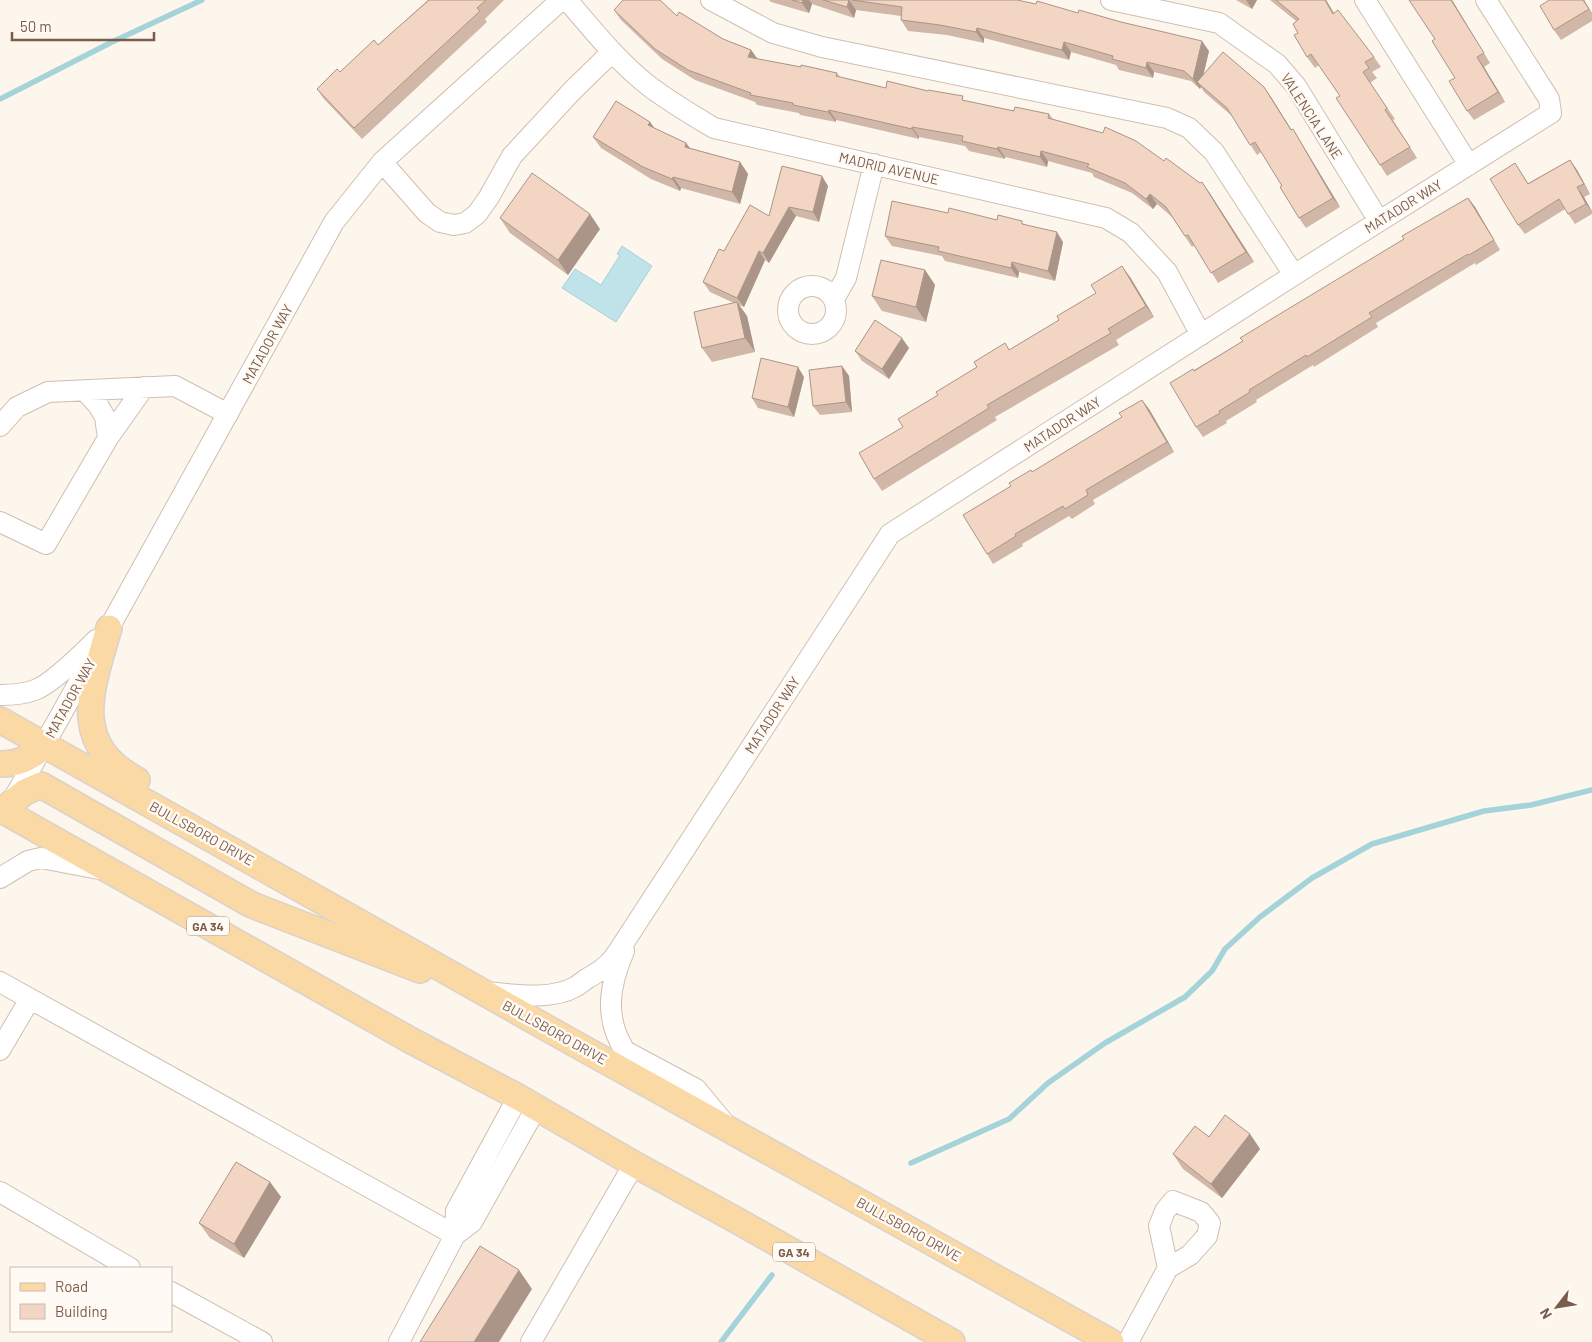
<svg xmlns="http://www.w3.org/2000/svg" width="1592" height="1342" font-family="Barlow,sans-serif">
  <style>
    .water { fill: #bfe3e8; stroke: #a5d3da }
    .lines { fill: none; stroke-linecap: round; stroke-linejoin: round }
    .stream { stroke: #a5d3da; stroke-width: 5.5 }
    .minor-casing { stroke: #d1beb0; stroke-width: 22 }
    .major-casing { stroke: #dad1cd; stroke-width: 28 }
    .minor { stroke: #fff; stroke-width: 20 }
    .major { stroke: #fbd9a5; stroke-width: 25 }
    .wall { fill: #d1b7a8 }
    .shaded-wall { fill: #aa9588 }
    .building { fill: #f3d5c3; stroke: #aa9588 }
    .labels { text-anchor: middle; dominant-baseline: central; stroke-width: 5; stroke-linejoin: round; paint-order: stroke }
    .shield { fill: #fffaf3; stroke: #a28b7f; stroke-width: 1 }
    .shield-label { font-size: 12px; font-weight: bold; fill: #7a5c4d }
    .street-label { font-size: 14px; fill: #7a5c4d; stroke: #fffaf3 }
  </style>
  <rect width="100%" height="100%" fill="#fdf6ec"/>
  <path class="water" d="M622,246L652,266L616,322L562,288L575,269L601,285L620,255L617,254Z"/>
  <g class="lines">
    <path class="stream" d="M0,99L112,42L202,0
      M911,1163L1009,1119L1048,1083L1105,1043L1185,997L1212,971L1225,949L1260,917L1312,878L1372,844L1484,811L1531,805L1592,790
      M721,1342L772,1275"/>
    <g class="minor-casing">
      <path id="minor" d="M567,0C593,30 618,62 649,86C670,102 692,115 714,128L1106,218L1131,233L1167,272L1201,335
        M711,0L773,33L822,47L1167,118L1189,128L1214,152L1294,275
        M1111,0L1219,23L1277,64L1296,86L1379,221
        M1365,0L1469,165
        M382,162L427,213L440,222L454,225L465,223L477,214L489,197L512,156L572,91L612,52
        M788 310a24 24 0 1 1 48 0a24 24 0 1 1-48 0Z
        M834,299L846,278L874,164
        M85,391L98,405L105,417L108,438
        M0,426L17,407L48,392L175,386L228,414
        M0,522L46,544L108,438L144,387
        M0,695C12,695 24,694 35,690C51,684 83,653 96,640
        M11,803L58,720L334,222L382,162L561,0
        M0,878L28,861L41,858L99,869
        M624,951C609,986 604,1018 625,1051L696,1089L725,1124
        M0,982L455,1235
        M484,992C511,994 550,1001 575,987C579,985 583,981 588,978C606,968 612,962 623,944L890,534L1294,275L1551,113L1549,99L1486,0
        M0,1050L30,999
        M0,1192L130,1268
        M455,1235L456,1211L518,1097
        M171,1292L262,1342
        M399,1342L455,1235L472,1222L536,1108
        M531,1342L634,1164
        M1128,1342L1168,1268L1190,1255L1207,1236L1210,1223L1201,1212L1173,1201L1165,1211L1159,1226L1168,1268"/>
    </g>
    <g class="major-casing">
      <path id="major" d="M109,628C92,688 68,743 137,780
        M0,720L570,1041L1111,1342
        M0,764C19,764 26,759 42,749
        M9,805L25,792L41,785L252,905L420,970
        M0,809L410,1040L518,1097L634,1164L736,1220L952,1342"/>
    </g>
    <use href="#minor" class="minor"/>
    <use href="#major" class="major"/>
  </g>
  <path class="wall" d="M428,0H504L485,19L487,22L362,139L324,99L317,89L378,45Z
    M769,0H1017L1209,51L1203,76L1271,97L1291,130L1293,129L1299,139L1340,207L1306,228L1299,218L1282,186L1261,152L1257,155L1232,116L1204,92L1201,87L1200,89L1191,81L1154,72L1153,78L1119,70L1116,65L1071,52L1069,60L984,38V43L947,35L908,31L901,20V16L856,10L854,18L812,4L809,13L771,2Z
    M1236,0H1257L1252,9Z
    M1270,0H1326L1334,14L1374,57L1381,67L1372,72L1377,78L1370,83L1395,119L1393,120L1417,158L1387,176L1380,165L1340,96L1319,65L1315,68L1307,57L1296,21Z
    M1409,0H1452L1490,63L1484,67L1505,102L1474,120L1467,111L1455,78L1435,39Z
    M1584,0L1592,13V21L1561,40L1554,30Z
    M614,10L677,16L723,39L751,50L758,59L801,67L837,73L840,77L886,88L966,101L1014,111L1049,114L1053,119L1209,192L1254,262L1218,283L1195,245L1192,247L1172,217L1157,204L1153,209L1132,193L1094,177L1092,173L1048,161L1047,167L1005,157V159L969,151L965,146L919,137V139L836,120V122L800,115L799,113L757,105L755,102L695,80L662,59L621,20Z
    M650,122L655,129L686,143L690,148L740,162L748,174L740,204L681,188L680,191L651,179L601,148L593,137Z
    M1570,160L1577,170L1590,194L1584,197L1592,211V214L1575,224L1565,209L1525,234L1518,225L1515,163L1528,183Z
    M828,186L819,222L796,216L769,263L765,260L744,307L739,305L747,316L755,352L712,362L702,348L734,303L710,292L703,282L724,251L769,216Z
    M1468,198L1475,207L1500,250L1476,265L1475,263L1376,323L1378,327L1314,367L1313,365L1256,400L1257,402L1226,421L1227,423L1203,437L1196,427L1194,370L1243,341Z
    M948,213L1025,224L1063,242L1055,281L1019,272L1018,278L945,261L942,256L892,246L885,236Z
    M500,218L600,229L568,275L510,233Z
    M925,270L935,285L926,322L882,311L872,296Z
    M1130,277L1154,317L1116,340L1119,345L995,417L997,420L882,491L874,479L903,427L938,395L1010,350Z
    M909,348L889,379L862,361L855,351Z
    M842,366L849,376L852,412L820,415L813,406Z
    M804,377L794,417L758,408L752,398Z
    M1149,409L1174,452L1093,500L1095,504L1072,519L1069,516L1022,544L1023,546L993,564L987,554L1011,486Z
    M1250,1134L1260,1149L1222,1198L1183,1169L1173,1154L1209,1137Z
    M270,1182L281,1197L244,1258L210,1238L199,1223Z"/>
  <path class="shaded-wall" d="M803,0H809L812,4L809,13L802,3Z
    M849,0L856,10L854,18L847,7Z
    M1246,0H1257L1252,9Z
    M1325,0H1326L1341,25L1333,14Z
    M1451,0H1452L1490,63L1484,53Z
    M1583,0H1584L1592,14Z
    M977,28L984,38V43L976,32Z
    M1202,41L1209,51L1201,85L1197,82L1201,87L1200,89L1193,79Z
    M1064,42L1071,52L1069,60L1062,50Z
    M751,50L758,60L748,57Z
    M1477,57L1484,67L1505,102L1498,92Z
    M1147,62L1154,72L1153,78L1146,68Z
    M1264,87L1271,97L1298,140L1291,130Z
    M829,110L836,120V122L828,112Z
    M650,122L658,133L648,125Z
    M912,127L919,137V139L912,129Z
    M1293,129L1299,139L1340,207L1333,198Z
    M686,143L694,154L685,147Z
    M998,147L1005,157V159L997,149Z
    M1041,151L1048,161L1047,167L1040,157Z
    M1570,160L1577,170L1590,194L1584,184Z
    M740,162L748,174L740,204L732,192Z
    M822,176L828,186L819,222L813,212Z
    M673,177L681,188L680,191L672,179Z
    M1202,182L1209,192L1254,262L1246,252Z
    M1577,187L1584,197L1592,212L1586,204Z
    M1150,194L1157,204L1153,209L1146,199Z
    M1468,198L1475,207L1500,250L1494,240Z
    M789,207L796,216L769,263L763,253Z
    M590,214L600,229L568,275L558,260Z
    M1057,232L1063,242L1055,281L1048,271Z
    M759,251L765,260L744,307L737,298Z
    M1012,262L1019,272L1018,278L1011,268Z
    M1122,266L1130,277L1154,317L1146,306Z
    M925,270L935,285L926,322L916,307Z
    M737,302L747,316L755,352L745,338Z
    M902,338L909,348L889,379L882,369Z
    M842,366L849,376L852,412L846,402Z
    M798,367L804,377L794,417L788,407Z
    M1142,400L1149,409L1174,452L1167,442Z
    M1250,1134L1260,1149L1222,1198L1211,1184Z
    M270,1182L281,1197L244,1258L234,1244Z
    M519,1270L532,1289L499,1342H474Z"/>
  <path class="building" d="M429,0H486L477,8L480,11L354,128L317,89L337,69L340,72L374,40L378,45Z
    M623,0H660L677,16L679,12L723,39L751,50L748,57L801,67V65L837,73L836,76L886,88L887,81L928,91V90L963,96L962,100L1014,111L1015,107L1049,114L1048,118L1103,133L1105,127L1136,141L1164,161L1166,158L1200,183L1202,182L1246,252L1211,273L1188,235L1185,236L1166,207L1150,194L1146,199L1125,183L1087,167L1089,164L1041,151L1040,157L998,147L997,149L962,141L963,136L912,127V129L829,110L828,112L793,105V103L750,95L751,93L688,70L655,49L614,10Z
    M792,0H803L802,3Z
    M823,0H849L847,7Z
    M852,0H1017L1036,4L1037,1L1078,13L1079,10L1121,22L1202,41L1193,79L1184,71L1147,62L1146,68L1112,59L1113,56L1064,42L1062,50L977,28L976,32L940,25L901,20L902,7Z
    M1276,0H1325L1333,14L1338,10L1374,57L1365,62L1369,68L1363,72L1387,108L1385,110L1410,147L1380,165L1336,98L1340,96L1311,54L1307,57L1294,35L1298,33L1293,24L1299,19Z
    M1409,0H1451L1484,53L1477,57L1498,92L1467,111L1449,81L1455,78L1432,41L1435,39Z
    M1549,0H1583L1589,9L1554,30L1540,6Z
    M1223,52L1264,87L1291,130L1293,129L1333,198L1299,218L1280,187L1282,186L1255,142L1250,145L1227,108L1197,82Z
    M616,101L650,122L648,125L686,143L685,147L740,162L732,192L673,177L672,179L643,167L593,137Z
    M1570,160L1584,184L1577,187L1586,204L1568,214L1559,199L1518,225L1490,179L1515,163L1528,184Z
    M782,166L822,176L813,212L789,207L763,253L759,251L737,298L703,282L719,249L724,251L750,205L769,216Z
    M532,173L590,214L558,260L500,218Z
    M1468,198L1494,240L1469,255L1468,254L1369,313L1372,317L1307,357L1306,355L1249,390L1250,392L1219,411L1220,413L1196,427L1170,383L1193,369L1194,371L1243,341L1240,338L1404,239L1402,236Z
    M892,201L948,213L949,208L997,220L998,215L1022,221V224L1057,232L1048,271L1012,262L1011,268L938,251L939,247L885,236Z
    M881,260L925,270L916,307L872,296Z
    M1122,266L1146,306L1108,329L1111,333L987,405L989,408L874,479L859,453L903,427L898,419L938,395L936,392L977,367L974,362L1005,343L1009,350L1059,320L1057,316L1096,293L1091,285Z
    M737,302L745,338L702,348L694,312Z
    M875,320L902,338L882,369L855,351Z
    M761,358L798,367L788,407L752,398Z
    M842,366L846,402L813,406L809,370Z
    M1142,400L1167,442L1086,490L1088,495L1065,509L1063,506L1015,534L1016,536L987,554L963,515L1011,486L1009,483L1031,470L1032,472L1122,417L1119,413Z
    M1225,1115L1250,1134L1211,1184L1173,1154L1195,1126L1209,1137Z
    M236,1162L270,1182L234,1244L199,1223Z
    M480,1246L519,1270L474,1342H420Z"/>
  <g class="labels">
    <g class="shield">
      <rect x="187" y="916.5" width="42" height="19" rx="4"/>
      <rect x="773" y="1242.5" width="42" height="19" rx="4"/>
    </g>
    <g class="shield-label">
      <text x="208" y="926">GA 34</text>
      <text x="794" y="1252">GA 34</text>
    </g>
    <g class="street-label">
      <text transform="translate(1312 116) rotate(57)">VALENCIA LANE</text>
      <text transform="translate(889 168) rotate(13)">MADRID AVENUE</text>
      <text transform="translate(1403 206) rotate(-32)">MATADOR WAY</text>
      <text transform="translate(267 344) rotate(-61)">MATADOR WAY</text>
      <text transform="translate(1062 424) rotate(-33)">MATADOR WAY</text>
      <text transform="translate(70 698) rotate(-61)">MATADOR WAY</text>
      <text transform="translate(772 715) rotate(-57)">MATADOR WAY</text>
      <text transform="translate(202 833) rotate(29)">BULLSBORO DRIVE</text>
      <text transform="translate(555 1032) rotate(29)">BULLSBORO DRIVE</text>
      <text transform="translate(909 1229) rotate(29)">BULLSBORO DRIVE</text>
    </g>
  </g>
  <rect x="10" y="1267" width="162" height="65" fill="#fffaf3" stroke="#cabbb1"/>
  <rect x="20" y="1283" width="25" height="8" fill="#fbd9a5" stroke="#cabbb1"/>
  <text x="55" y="1292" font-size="15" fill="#7a5c4d">Road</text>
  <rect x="20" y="1304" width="25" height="15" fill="#f3d5c3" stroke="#cabbb1"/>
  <text x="55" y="1317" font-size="15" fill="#7a5c4d">Building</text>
  <g transform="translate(1557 1307) rotate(239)" stroke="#fffaf3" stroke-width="4" paint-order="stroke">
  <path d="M0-4L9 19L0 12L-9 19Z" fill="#7a5c4d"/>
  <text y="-8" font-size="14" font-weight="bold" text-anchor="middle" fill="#7a5c4d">N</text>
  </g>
  <path d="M12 32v8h142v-8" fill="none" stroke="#7a5c4d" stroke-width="2.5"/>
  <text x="20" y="32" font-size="15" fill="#7a5c4d" stroke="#fffaf3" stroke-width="4" paint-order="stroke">50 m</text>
</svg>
